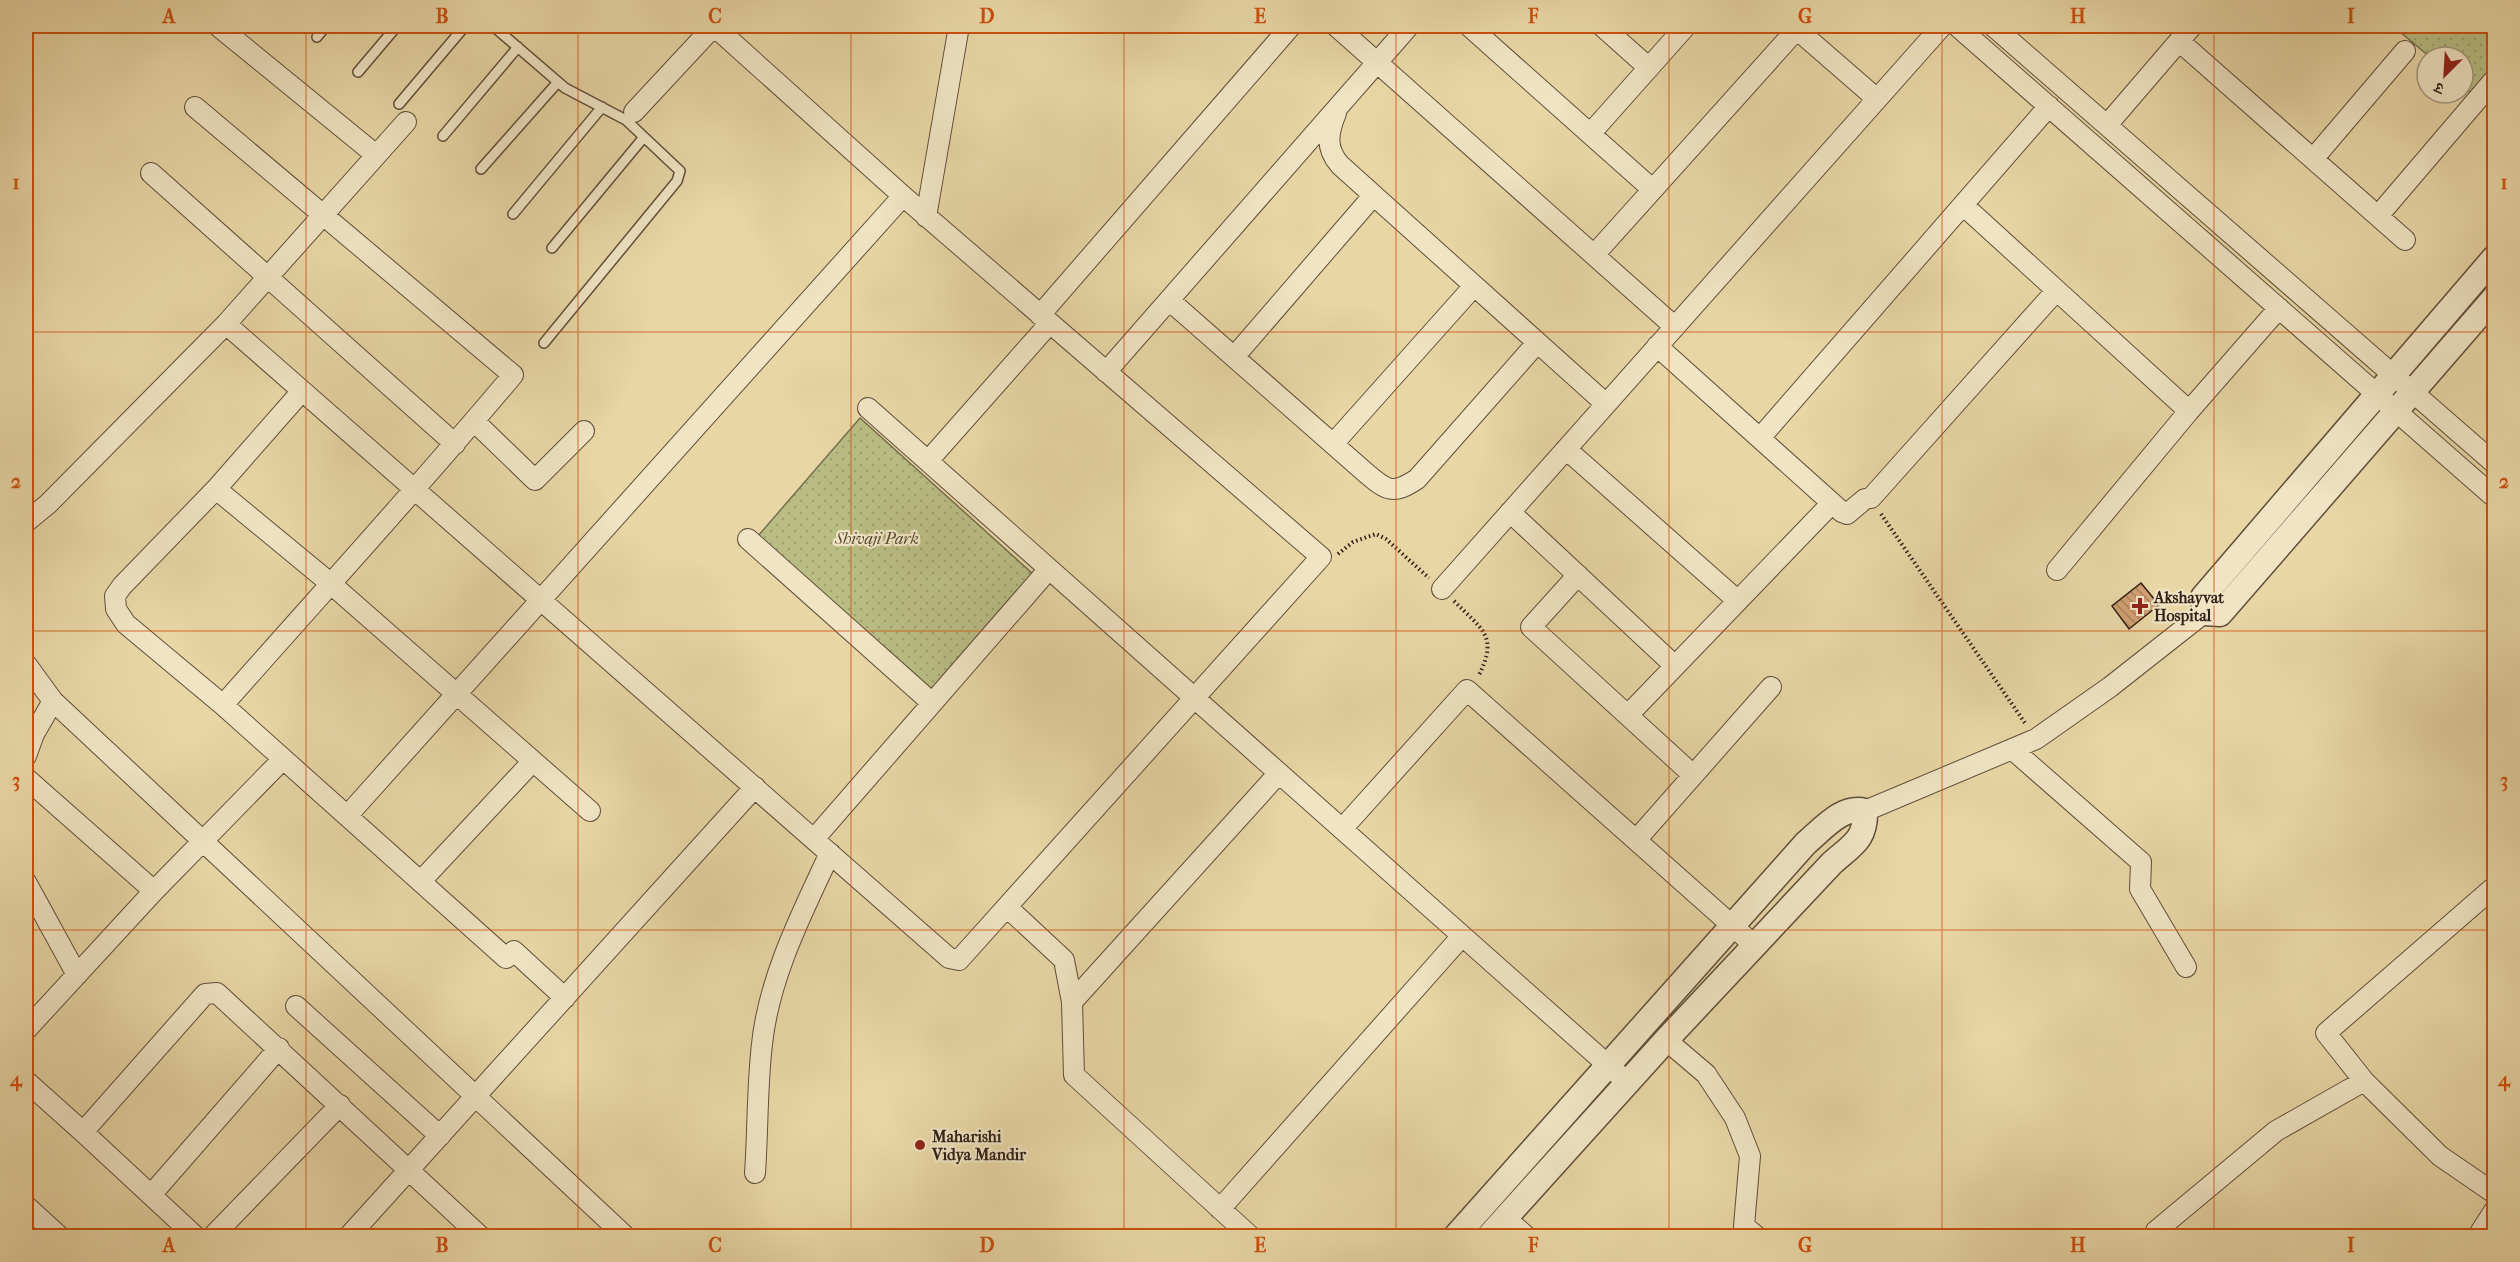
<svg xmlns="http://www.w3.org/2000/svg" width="2520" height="1262" font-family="'IM FELL French Canon','Noto Serif Devanagari',serif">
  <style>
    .grass { fill: url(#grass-dots); stroke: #766e4e; stroke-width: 1.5 }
    .building { fill: url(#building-back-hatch); stroke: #322018; stroke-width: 1.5 }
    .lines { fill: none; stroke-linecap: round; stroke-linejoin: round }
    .service-casing { stroke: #604e3b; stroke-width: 12 }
    .minor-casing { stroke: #604e3b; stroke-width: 22 }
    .tertiary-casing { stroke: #604e3b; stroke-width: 27 }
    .path { stroke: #322018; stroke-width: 4; stroke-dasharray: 1.5 3; stroke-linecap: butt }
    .service { stroke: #f0e4c4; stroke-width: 9 }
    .minor { stroke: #f0e4c4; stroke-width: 20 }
    .tertiary { stroke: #f0e4c4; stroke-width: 24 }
    .grid { fill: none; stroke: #cd500e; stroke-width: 1.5; stroke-opacity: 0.55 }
    .poi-dot { fill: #8f2418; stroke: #f0e4c4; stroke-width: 2 }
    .labels { text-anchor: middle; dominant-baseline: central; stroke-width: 4.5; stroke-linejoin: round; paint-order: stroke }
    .park-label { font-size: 16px; font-style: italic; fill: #544733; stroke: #f0e4c4 }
    .poi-label { font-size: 16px; font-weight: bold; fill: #322018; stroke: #f0e4c4; text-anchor: start }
    .neatline { fill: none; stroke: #cd500e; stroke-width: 2 }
    .grid-label { font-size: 20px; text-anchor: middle; font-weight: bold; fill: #cd500e }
  </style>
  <defs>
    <pattern id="grass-dots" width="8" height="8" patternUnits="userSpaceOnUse" patternTransform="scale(1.5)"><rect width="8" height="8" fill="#b9bd84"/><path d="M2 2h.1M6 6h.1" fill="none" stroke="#a0a271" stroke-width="1.8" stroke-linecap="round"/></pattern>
    <pattern id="building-back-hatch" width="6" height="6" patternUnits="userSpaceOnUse" patternTransform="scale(1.5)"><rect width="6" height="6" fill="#d2a072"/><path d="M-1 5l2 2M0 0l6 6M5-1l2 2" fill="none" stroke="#ab825d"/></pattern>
  </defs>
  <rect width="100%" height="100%" fill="#e8d6a5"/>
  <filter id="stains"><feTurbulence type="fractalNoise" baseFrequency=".00333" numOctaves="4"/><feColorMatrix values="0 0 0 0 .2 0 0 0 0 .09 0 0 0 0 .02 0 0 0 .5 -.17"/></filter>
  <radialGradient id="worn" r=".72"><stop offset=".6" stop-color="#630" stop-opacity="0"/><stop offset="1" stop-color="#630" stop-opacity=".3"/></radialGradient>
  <path class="grass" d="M2393,26H2480L2494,39V68L2472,94L2463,86V57H2430Z
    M860,418L1033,574L933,690L758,536Z"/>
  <path class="building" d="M2141,583L2159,605L2129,629L2112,606Z"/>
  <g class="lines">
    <g class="service-casing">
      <path id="service" d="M493,26L565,88L626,120
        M317,37L326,26
        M358,72L397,26
        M399,104L465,26
        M443,136L518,47
        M481,169L558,82
        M513,214L602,107
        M552,248L644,137
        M544,343L677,181L680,171L626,120L634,112"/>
    </g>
    <g class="minor-casing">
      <path id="minor" d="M218,26L376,155
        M1336,26L1675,327
        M1469,26L1652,189
        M1602,26L1649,68
        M1793,26L1877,99
        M1957,26L2494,497
        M1993,26L2494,463
        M2179,41L2405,240
        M195,107L513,375C419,487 320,595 223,705
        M1336,113C1328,133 1325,148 1340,165L1606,404
        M2107,125L2192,26
        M1590,134L1686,26
        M2313,159L2405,51
        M151,173L455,444
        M1963,205L2189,411
        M2378,216L2494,80
        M926,217L959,26
        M1594,255L1797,29
        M1169,300L1366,473C1387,491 1393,495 1417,479L1537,343
        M1040,315L1291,26
        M226,324L949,958L959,960L1321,557L903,196L714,26L634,112
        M1657,346L1842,512L1847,514L1865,499L1871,498L2056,291
        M1234,357L1373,196
        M1106,372L1409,26
        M302,391L216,489L122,586L115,596L116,609L126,624L223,705L506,958L514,951L565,998
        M868,408L1619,1075
        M474,421L535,480L584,431
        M1760,438L2049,106
        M1333,444L1474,286
        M1566,449L1738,601
        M928,461L1050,323
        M216,489L330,583L590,811
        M1510,512L1674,665
        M26,522L48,504L226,324L406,122
        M748,539L932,703
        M2057,570L2189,411L2279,308
        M1578,575L1531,627L1693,775
        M1442,589L1942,26
        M26,664L53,701L625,1236
        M1628,715L1832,503
        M2012,749L2141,862L2140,889L2186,967
        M26,756L34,734L53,701
        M26,778L154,891
        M1865,811L2036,739L2110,687L2204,613
        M347,816L903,196
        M1342,829L1467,690L1754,945
        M814,839L1049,569
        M1637,839L1771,687
        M421,881L533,761
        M26,882L77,975
        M2494,887L2326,1033L2364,1081L2440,1156L2494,1193
        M1007,907L1064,960L1072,1002L1074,1075L1250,1236
        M1072,1002L1279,773
        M296,1006L440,1136
        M26,1030L154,891L283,759
        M1666,1040L1706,1074L1735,1118L1750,1156L1744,1226L1756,1236
        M26,1081L83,1132L195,1236
        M83,1132L205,994L217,993L480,1236
        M755,1173C758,1130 757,1087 762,1044C769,977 802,913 830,853
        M151,1195L279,1048
        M26,1206L59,1236
        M1220,1209L1462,936
        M1505,1218L1526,1236
        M213,1236L340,1105
        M349,1236L755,787
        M2156,1236V1231L2276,1131L2364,1081
        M2478,1236L2494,1211"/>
    </g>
    <g class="tertiary-casing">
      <path id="tertiary" d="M2494,258L2203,597L2204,613L2220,614L2494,298
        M1456,1236L1806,843C1823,829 1842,805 1865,811C1866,840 1852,845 1832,863L1666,1040L1489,1236"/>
    </g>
    <path class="path" d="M1881,514L2025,723
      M1338,554L1353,542L1376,534L1386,539L1429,578
      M1454,601C1481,629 1499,635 1479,675"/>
    <use href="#service" class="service"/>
    <use href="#minor" class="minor"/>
    <use href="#tertiary" class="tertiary"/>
  </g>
  <path class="grid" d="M306,26V1236M578,26V1236M851,26V1236M1124,26V1236M1396,26V1236M1669,26V1236M1942,26V1236M2214,26V1236M26,332H2494M26,631H2494M26,930H2494"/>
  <g class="poi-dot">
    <path d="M2137 597h6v6h6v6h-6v6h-6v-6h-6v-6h6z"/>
    <circle cx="920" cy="1145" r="6"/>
  </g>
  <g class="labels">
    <g class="park-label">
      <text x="877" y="538">Shivaji Park</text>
    </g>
    <g class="poi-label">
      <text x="2154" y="597">Akshayvat<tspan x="2154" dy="18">Hospital</tspan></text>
      <text x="932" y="1136">Maharishi<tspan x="932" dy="18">Vidya Mandir</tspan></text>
    </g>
  </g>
  <rect width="2520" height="1262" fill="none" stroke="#e8d6a5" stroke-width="66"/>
  <g transform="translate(2445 75) rotate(204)"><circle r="28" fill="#f0e4c4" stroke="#a4967f" stroke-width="1.5"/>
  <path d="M0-4.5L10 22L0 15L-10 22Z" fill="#8f2418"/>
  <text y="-9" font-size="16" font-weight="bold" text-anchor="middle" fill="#322018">उ</text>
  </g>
  <rect x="33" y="33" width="2454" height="1196" class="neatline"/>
  <g class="grid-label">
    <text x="169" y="23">A</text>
    <text x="442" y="23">B</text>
    <text x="715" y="23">C</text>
    <text x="987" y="23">D</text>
    <text x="1260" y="23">E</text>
    <text x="1533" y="23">F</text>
    <text x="1805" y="23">G</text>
    <text x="2078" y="23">H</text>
    <text x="2351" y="23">I</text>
    <text x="16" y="189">1</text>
    <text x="2504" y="189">1</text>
    <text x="16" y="488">2</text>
    <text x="2504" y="488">2</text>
    <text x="16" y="787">3</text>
    <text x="2504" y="787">3</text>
    <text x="16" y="1086">4</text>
    <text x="2504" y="1086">4</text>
    <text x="169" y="1252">A</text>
    <text x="442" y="1252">B</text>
    <text x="715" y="1252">C</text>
    <text x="987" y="1252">D</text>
    <text x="1260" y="1252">E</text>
    <text x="1533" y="1252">F</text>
    <text x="1805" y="1252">G</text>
    <text x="2078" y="1252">H</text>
    <text x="2351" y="1252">I</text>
  </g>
  <rect width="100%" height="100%" filter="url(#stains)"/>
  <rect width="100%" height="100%" fill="url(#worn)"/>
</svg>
